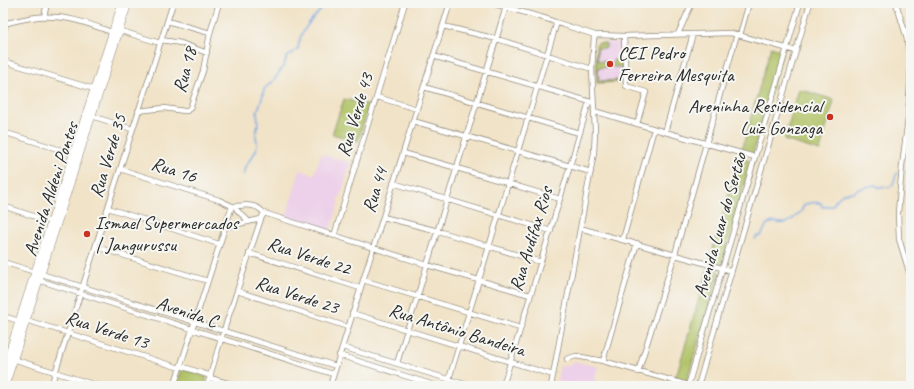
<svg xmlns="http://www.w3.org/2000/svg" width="914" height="389" font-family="Caveat,sans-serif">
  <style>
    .built { fill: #edd0e9 }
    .green { fill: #b0c266; stroke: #6e7648 }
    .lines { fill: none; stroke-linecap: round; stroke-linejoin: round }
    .stream { stroke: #79aae4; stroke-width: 1.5 }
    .minor-casing { stroke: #8e8779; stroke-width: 6 }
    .secondary-casing { stroke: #8e8779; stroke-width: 8 }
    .minor { stroke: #fff; stroke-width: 4.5 }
    .secondary { stroke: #fff; stroke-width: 7 }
    .poi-dot { fill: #c8321e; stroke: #f6f6f2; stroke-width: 1.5 }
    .labels { text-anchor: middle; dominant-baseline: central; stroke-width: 4; stroke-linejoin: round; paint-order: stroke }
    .poi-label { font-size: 19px; fill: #2b2b2b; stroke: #f6f6f2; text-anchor: start }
    .street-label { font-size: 19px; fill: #2b2b2b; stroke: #f6f6f2 }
  </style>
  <rect width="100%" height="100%" fill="#f6f6f2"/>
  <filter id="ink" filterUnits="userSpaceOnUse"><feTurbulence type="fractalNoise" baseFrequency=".025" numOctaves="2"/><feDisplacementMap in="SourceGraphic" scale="8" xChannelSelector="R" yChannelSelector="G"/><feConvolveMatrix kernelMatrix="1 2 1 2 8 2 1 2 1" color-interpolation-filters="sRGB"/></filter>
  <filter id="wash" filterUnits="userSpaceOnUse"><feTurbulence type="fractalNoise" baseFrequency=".012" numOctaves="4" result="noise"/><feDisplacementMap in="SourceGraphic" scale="16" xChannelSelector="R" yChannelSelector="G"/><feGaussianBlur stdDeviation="0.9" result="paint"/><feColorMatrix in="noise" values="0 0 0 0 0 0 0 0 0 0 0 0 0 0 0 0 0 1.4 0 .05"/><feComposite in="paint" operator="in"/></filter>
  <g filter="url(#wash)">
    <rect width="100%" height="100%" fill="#f1e3c7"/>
    <path class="built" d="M622,42L624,82L597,83L596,45L598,43Z
      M321,154L351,163L340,197L338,198V200L339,202L331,228L329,230L286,217L300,170L314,175Z
      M574,361L598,367L593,386H556L560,366H570Z"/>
    <path class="green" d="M598,43H606V48H597L598,61H607V67L598,68L599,81L623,80L622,67H613V60H622V47L624,82L597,83L596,45Z
      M771,47L780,50L782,53L753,153L751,154L741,152Z
      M799,89L834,100L820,151L784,140Z
      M344,99L369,105L358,141L332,134Z
      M739,158L748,160L750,163L722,264L719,265L709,262Z
      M708,268L717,270L719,273L686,383L675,380Z
      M182,369L207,377L204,386H177Z"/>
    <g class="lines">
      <path class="stream" d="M904,171L911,172
        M243,175L245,167L256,151L257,144L256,135L258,123L257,112L262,99L264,89L274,80L283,67L287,57L298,49C299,47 298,45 299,43C302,27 317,14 328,3
        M755,239L757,236H761L767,224C777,219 778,225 786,223C791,222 797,214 802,211C802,202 814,202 821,203L822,207L832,206L837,199L844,193L854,192L858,189L870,186L875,185L880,188L892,186L897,173"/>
    </g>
  </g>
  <g filter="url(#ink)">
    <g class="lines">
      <g class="minor-casing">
        <path id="minor" d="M896,3L906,35L911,63L908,118L902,166L898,213L899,239L911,278
          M44,17L47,3
          M167,21L210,33
          M555,22L595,35
          M3,24C20,20 37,15 55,17C75,18 95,26 114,33
          M443,26L497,39L592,69
          M118,30L160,43
          M678,34L692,3
          M3,35L6,23
          M740,35L749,3
          M624,36L626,86L646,92L637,124
          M161,40L181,43L207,53
          M433,56L591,102
          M3,61L94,89
          M424,87L579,133
          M377,97L417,109
          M138,111L164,108L184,111H187L190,108L203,71L210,33L219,3
          M594,111L665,132L755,157
          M92,116L132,129
          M413,121L591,172
          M3,132L74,154
          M665,132L693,34
          M403,153L457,168L560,199
          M120,169L219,200L232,206L174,386
          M393,183L551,231
          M3,206L51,222
          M232,206C244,206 255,202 264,213
          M235,206C237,213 244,215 249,222
          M108,208L219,244
          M264,213L427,265L530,295
          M383,217L438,231L541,262
          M225,227L261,219
          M580,228L732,271
          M334,236L405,3
          M623,239L654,129
          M96,247L208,281
          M249,253L360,288
          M3,262L336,366
          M38,280L333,374
          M363,280L520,328
          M237,291L348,327
          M352,313L553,375
          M3,316L19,321
          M26,320L180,368
          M342,347L471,386
          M339,355L437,386
          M13,359L99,386
          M567,359L576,356L603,361L688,385
          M603,361L637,243
          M397,363L506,7
          M181,366L211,376
          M638,372L675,254L737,34
          M210,378L238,386
          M449,379L556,25L555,22L547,19L491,3
          M51,386L173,3
          M207,386L221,339L261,219L264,213
          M330,386L450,3
          M503,386C532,292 561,197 589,102
          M551,386L594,153L595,131L592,69L594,36L598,35L624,36L731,33L796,51
          M688,386L800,3
          M698,386L810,3"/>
      </g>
      <g class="secondary-casing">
        <path id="secondary" d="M3,371L122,3
          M5,386L128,3"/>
      </g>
      <use href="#minor" class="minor"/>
      <use href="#secondary" class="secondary"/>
    </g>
  </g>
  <g class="poi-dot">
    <circle cx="610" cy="64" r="4"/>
    <circle cx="830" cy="117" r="4"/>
    <circle cx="87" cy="234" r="4"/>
  </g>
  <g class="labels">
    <g class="poi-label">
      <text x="618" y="53">CEI Pedro<tspan x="618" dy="22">Ferreira Mesquita</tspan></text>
      <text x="822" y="106" text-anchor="end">Areninha Residencial<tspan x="822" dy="22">Luiz Gonzaga</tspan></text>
      <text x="95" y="223">Ismael Supermercados<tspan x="95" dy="22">| Jangurussu</tspan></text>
    </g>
    <g class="street-label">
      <text transform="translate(185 70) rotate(-75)">Rua 18</text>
      <text transform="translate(355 115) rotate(-73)">Rua Verde 43</text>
      <text transform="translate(108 156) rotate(-73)">Rua Verde 35</text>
      <text transform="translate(174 170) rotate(18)">Rua 16</text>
      <text transform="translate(51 189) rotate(-72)">Avenida Aldeni Pontes</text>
      <text transform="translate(375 190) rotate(-73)">Rua 44</text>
      <text transform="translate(720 225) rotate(-74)">Avenida Luar do Sertão</text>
      <text transform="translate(531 239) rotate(-73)">Rua Audifax Rios</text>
      <text transform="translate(309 256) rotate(18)">Rua Verde 22</text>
      <text transform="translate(297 295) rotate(18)">Rua Verde 23</text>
      <text transform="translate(187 312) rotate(18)">Avenida C</text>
      <text transform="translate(107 330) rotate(18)">Rua Verde 13</text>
      <text transform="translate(457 330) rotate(17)">Rua Antônio Bandeira</text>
    </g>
  </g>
  <rect width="914" height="389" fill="none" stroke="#f6f6f2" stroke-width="16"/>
</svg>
